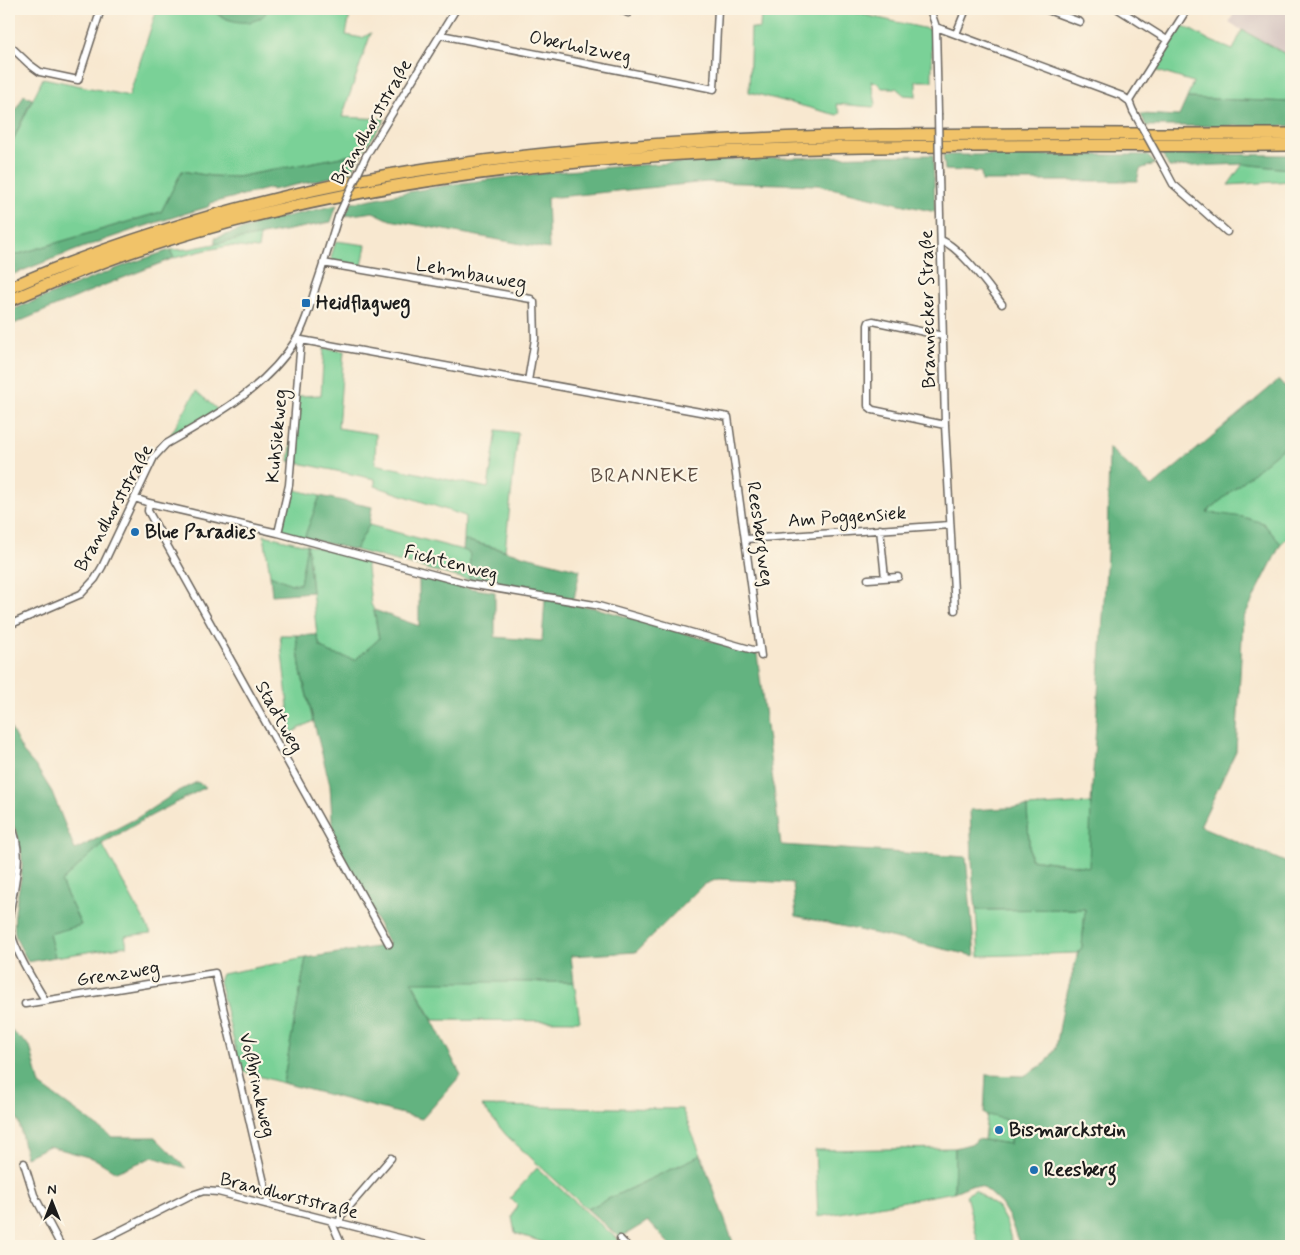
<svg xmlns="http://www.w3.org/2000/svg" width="1300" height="1255" font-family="Mynerve,sans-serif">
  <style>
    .industrial { fill: #d1c0bd }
    .green { fill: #7ad197; stroke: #4b765a }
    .forest { fill: #63b380; stroke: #40684e }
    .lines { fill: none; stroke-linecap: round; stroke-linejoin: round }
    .stream { stroke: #40b0b8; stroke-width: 2 }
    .street-casing { stroke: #69635b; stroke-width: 9 }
    .highway-casing { stroke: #69635b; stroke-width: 14 }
    .street { stroke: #fff; stroke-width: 6 }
    .highway { stroke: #f1c369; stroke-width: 11 }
    .street-bridge-casing { stroke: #69635b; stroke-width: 9; stroke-linecap: butt }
    .street-bridge { stroke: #fff; stroke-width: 6 }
    .poi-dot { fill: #1f6fb2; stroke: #fcf5e5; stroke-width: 2 }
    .labels { text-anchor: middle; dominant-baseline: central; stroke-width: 4.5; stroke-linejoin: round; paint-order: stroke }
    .street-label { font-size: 19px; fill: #1c1c1c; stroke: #fcf5e5 }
    .poi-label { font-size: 19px; font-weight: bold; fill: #1c1c1c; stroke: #fcf5e5; text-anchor: start }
    .neighbourhood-label { font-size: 20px; letter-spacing: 1px; fill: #5b4c42; stroke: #fcf5e5 }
  </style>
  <rect width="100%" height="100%" fill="#fcf5e5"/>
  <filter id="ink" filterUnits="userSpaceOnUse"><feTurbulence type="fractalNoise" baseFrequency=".02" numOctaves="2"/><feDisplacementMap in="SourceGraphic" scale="10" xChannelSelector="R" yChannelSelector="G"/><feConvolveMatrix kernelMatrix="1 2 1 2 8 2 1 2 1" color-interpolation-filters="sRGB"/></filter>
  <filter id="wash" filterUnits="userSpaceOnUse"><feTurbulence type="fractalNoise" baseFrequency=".0096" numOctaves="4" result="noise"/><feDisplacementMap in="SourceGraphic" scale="20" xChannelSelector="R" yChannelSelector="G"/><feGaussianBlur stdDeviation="1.12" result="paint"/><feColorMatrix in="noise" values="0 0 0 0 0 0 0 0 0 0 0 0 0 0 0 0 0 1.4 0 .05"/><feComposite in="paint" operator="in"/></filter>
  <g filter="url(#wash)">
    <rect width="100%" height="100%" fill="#f8e8d0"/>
    <path class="industrial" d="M1236,9H1291V57L1229,23Z"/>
    <path class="green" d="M157,9H211L221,17L230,20L266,13L264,9H351L346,35L362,38L371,33L342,117L385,119L362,153L237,177L211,176L182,171L161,212L9,257V149L43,78L129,96Z
      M752,9H847V11L932,30V81H916V96L904,95L896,88H882L876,82L871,81L876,104L873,107L836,104L840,113L837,115L749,92L751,28L760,29L761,11Z
      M1182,25L1211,41L1233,50L1242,30L1291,57V102L1187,98L1193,82L1154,70Z
      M1291,158V181L1228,185L1243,164L1288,169Z
      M260,235L258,249L229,246L206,250L174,258L170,250L189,249Z
      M336,241L366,245L362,266L333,261L331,257Z
      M324,348L344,351L338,428L376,434L375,464L488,488L497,430L518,433L505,550L464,540L465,516L375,486V479L289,461L298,396L321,395Z
      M196,391L218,410L170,436Z
      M1291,441V534L1281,544L1263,523L1207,512Z
      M292,489L320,496L304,538L284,532L282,530Z
      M369,525L470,552L469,580L355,550Z
      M264,535L366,559L371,604L374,610L379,639L355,660L330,653L320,646L317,635L307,547L300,584H291L270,575Z
      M280,635H296L301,672L313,721L291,733Z
      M1091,803L1090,867L1030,859L1027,807Z
      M102,844L151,933L125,936L127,946L55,957L49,934L81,925L61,882Z
      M1085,909L1082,947L1078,953L979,956L976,910Z
      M306,958L283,1083L241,1071L219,981L222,974Z
      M412,981L574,982L580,1021L433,1020Z
      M482,1106L682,1109L701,1155L587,1209L507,1136Z
      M987,1114L1011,1121L1010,1144L984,1140Z
      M955,1148L954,1192L818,1217L815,1150Z
      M537,1168L625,1246H543L545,1243L515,1233L512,1217L517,1205L510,1198Z
      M975,1190L998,1208L1006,1222L1013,1246H979L966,1195Z"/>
    <path class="forest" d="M211,9H264L266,13C252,29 225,22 211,9Z
      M24,95L32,99L9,149V117H12Z
      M1187,98L1291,102V126H1146L1141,114L1179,116Z
      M362,153L351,173L272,190L271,188L211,203L208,207C140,226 74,250 9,276V257L161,212L182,171L211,176L237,177Z
      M1162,154L1291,155L1288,169L1243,164L1169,167Z
      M933,155L935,212L818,185L707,182L547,198L549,249L390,220L373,212L345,216L351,203C393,195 436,186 478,181C629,161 781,157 933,155Z
      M943,155H1147L1155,164L1140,169L1137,181H982L981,172L945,170Z
      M337,205L331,222L215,244V238L250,227L257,223Z
      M170,250L174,258L105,285L9,326V311L128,264Z
      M1279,380L1291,394V441L1207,512L1243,517L1263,523L1281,544L1243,619L1236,751L1200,826L1285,862L1291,870V1246H1020L1009,1217L1001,1204L983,1187L971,1185L954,1192L955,1148L974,1143L977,1139L1010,1144L1011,1121L984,1114L986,1075L1024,1076L1046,1063L1056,1048L1063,1008L1078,953L1082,947L1085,909L976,910L973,882L970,810L1027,807L1030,859L1089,867L1091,803L1107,554L1109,448L1152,487Z
      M320,496L372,507L369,525L355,550L304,538Z
      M464,540L580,570L574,599L469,580L470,553L463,550Z
      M307,544L312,592L272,595L270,575L291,584H300Z
      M419,574L469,588L495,592V637L542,641L545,599L596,608L757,654L781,845L966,857L975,956L796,916L793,883L718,879L703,885L636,952L571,956L574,982H412L461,1075L422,1119L283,1083L306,958L389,945L333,835L330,785L301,672L296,635H317L320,646L330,653L355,660L379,639L374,610L419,626Z
      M9,725L23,752L37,768L52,792L75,850L137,818L177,792L197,782L206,787L143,820L102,844L61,882L81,925L49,934L55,957L28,962C24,953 17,943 15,934C12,911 20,891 22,868C23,851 17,831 9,816Z
      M9,1029L30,1046L40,1085L112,1137H155L186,1168L153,1157L116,1172L95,1159L49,1146L26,1157L19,1123L9,1103Z
      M701,1155L734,1245L731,1246H671L648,1221L620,1238L587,1209Z"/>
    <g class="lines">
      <path class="stream" d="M9,12L12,9"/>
    </g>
  </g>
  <g filter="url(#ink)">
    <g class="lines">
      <g class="street-casing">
        <path id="street" d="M620,9L628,13
          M930,9L936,27L938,113
          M1045,9L1080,22
          M1118,9L1167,40
          M936,27L1122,96L1129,101L1133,111
          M956,34L966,9
          M441,35L714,89L718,9
          M9,45L29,64L40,72L78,80L101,9
          M1129,101L1187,9
          M366,156L456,9
          M1165,169L1173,184L1227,232
          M939,173L945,425L955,610
          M941,240C961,248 988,286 1002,304
          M323,263L531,299L534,302L535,339L528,381
          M943,336L873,321L869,322L868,325V406L873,410L945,425
          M296,339L728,417L761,656
          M135,498L149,503L278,533L469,584L595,605L753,650L760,649
          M149,503L148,511L389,944
          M880,529L885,578
          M278,533L289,485L301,340
          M746,539L950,525
          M868,579L898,577
          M9,625L81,594L95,579L102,567L154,457L166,444C215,416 265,389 296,340C305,324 311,304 316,286C324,263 331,240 338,217
          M9,820C26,854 14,883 9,917
          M9,927C16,953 31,977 45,1000
          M25,1004L215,973L269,1204
          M24,1163L34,1195L61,1246
          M331,1221L342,1246
          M339,1224L341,1216L391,1158
          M620,1239L627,1246
          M90,1246L189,1196L204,1191L218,1192L431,1246"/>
      </g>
      <g class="highway-casing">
        <path id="highway" d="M9,288C107,245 209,214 313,190C415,167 520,155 624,147C846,129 1069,135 1291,134
          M9,301C51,283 93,264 136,250C509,126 905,149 1291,145"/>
      </g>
      <use href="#street" class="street"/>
      <use href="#highway" class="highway"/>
      <g class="street-bridge-casing">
        <path id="street-bridge" d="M1133,111L1165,169
          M938,113L939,173
          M338,217L366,156"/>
      </g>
      <use href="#street-bridge" class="street-bridge"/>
    </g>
  </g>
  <g class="poi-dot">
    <rect x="301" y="298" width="10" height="10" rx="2.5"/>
    <circle cx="135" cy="532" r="5"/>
    <circle cx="999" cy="1130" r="5"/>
    <circle cx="1034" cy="1170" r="5"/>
  </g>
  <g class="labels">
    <g class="street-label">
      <text transform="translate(580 47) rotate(11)">Oberholzweg</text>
      <text transform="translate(372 122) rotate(-60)">Brandhorststraße</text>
      <text transform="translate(471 274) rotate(10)">Lehmbauweg</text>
      <text transform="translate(928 309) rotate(-91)">Brannecker Straße</text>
      <text transform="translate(277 436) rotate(-85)">Kuhsiekweg</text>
      <text transform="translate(114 508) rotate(-61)">Brandhorststraße</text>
      <text transform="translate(847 517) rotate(-4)">Am Poggensiek</text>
      <text transform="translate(760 534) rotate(82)">Reesbergweg</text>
      <text transform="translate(451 563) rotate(14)">Fichtenweg</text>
      <text transform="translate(279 717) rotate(61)">Stadtweg</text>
      <text transform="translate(118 974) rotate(-9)">Grenzweg</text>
      <text transform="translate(257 1085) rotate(77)">Voßbrinkweg</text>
      <text transform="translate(289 1196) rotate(14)">Brandhorststraße</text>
    </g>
    <g class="poi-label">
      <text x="316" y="303">Heidflagweg</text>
      <text x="145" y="532">Blue Paradies</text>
      <text x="1009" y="1130">Bismarckstein</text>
      <text x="1044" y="1170">Reesberg</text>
    </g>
    <g class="neighbourhood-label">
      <text x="645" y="476">BRANNEKE</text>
    </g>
  </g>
  <rect width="1300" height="1255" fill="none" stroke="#fcf5e5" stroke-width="30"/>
  <g transform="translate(52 1202)" stroke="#fcf5e5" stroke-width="4" paint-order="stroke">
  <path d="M0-4L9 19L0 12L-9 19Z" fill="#1c1c1c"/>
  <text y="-8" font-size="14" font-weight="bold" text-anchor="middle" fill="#1c1c1c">N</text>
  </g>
</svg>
